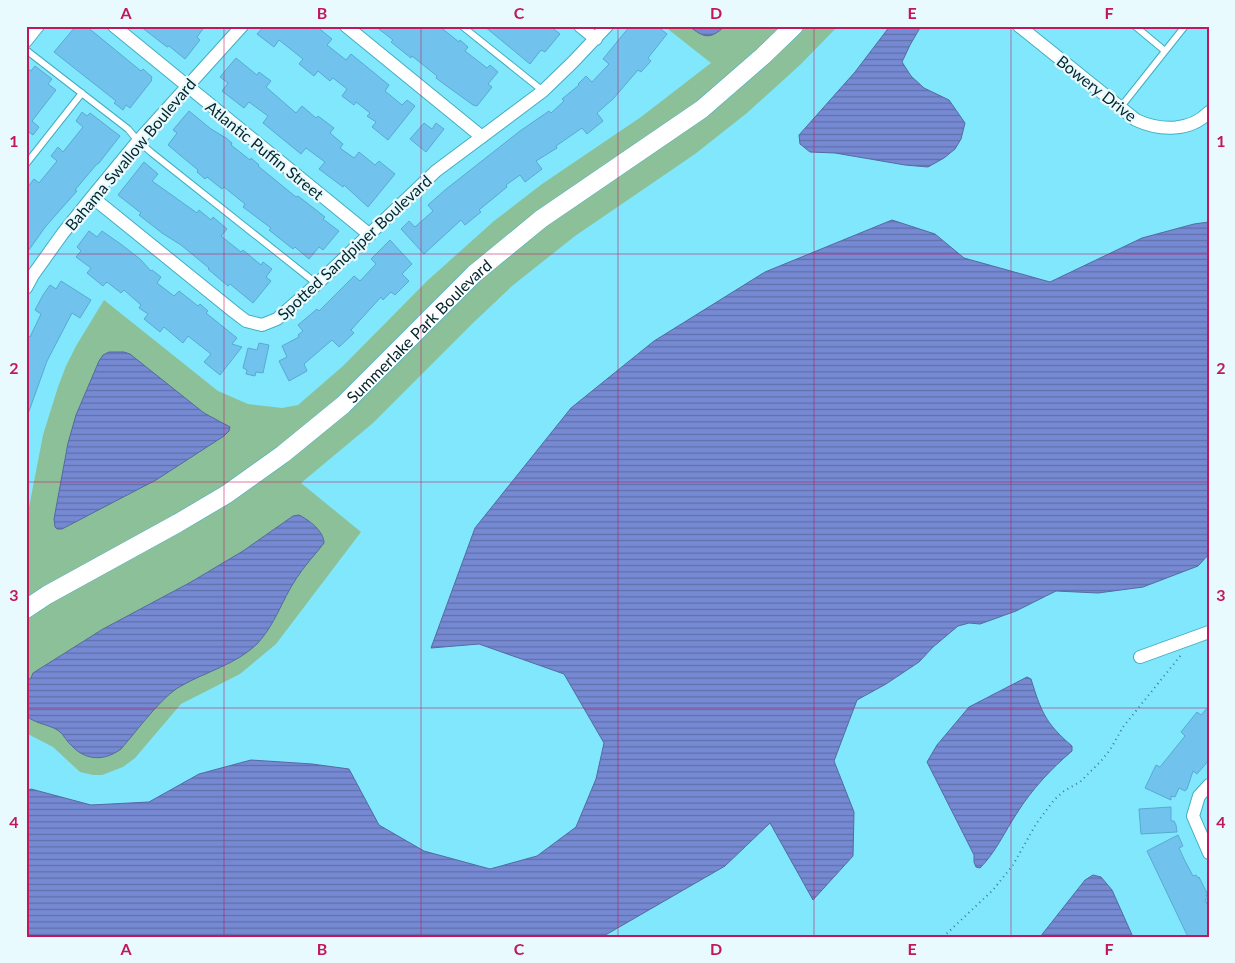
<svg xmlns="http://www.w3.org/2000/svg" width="1235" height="963" font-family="Lato,sans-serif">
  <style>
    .green { fill: #8cc099 }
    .water { fill: url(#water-rules); stroke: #536ba1 }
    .building { fill: #71c3ed; stroke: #57aad3 }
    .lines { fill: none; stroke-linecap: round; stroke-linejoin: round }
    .lane-casing { stroke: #42aec3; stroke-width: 8 }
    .street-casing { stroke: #42aec3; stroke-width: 14 }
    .secondary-casing { stroke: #42aec3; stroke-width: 19 }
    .path { stroke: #3d808d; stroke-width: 2; stroke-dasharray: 1 4; stroke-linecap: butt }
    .lane { stroke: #fff; stroke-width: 6 }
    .street { stroke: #fff; stroke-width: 12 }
    .secondary { stroke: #fff; stroke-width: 18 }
    .grid { fill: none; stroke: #c2185b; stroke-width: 1; stroke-opacity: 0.55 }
    .labels { text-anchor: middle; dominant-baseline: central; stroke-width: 4.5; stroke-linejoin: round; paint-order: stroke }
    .street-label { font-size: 16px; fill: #02252b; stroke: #e8fafe }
    .neatline { fill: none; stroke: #c2185b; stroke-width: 2 }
    .grid-label { font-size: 16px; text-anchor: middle; font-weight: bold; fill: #c2185b }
  </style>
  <defs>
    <pattern id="water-rules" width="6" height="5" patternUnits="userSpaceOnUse" patternTransform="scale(1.25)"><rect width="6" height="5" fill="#7689d3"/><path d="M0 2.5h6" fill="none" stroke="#5f70ab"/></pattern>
  </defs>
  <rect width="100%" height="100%" fill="#80e7fc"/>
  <path class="green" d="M664,26H783L754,53L684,113L632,150L350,390L245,474L26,602V523L43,435L58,387L66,366L76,346L104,300L218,391L248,404L282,408L298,405L343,366L427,281L494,221L542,184L641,117L711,63Z
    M794,26H838L801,64L747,113L695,154L575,236L512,286L473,323L373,423L301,483L361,532L276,644L240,674L181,704L135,758L123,767L102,775H93L80,772L53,747L26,733V609L283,454L474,274L702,109Z"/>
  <path class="water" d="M689,26H725C710,40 704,38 689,26Z
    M890,26H921L910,45L902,62L911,76L924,88L949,100L965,123L961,139L955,149L944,158L928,167L905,165L835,153L810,152L800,144L799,135L855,72Z
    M892,220L935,234L964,258L1050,282L1142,238L1194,224L1209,222V554L1198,566L1143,587L1098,593L1056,591L1016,611L980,624L969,623L958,626L933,647L919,662L886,684L857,700L834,761L854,812L853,856L813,900L770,823L725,866L602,937H26V791L31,789L91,805L149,802L199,774L251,760L312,764L349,769L379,825L424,851L490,869L537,856L576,827L596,779L604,743L564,674L479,644L431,648L475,528L571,408L654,341L765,272Z
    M109,352H124L130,354L204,413L230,427L229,431L224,436L156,480L62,529H57L55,527L54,519L68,443L76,415L99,361L103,355Z
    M299,515C309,520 324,531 324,543C315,555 304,566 296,579C282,600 275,625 257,644C235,665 207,671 181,686C162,696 136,732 121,749C105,761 86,761 72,746C67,742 64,735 59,731C49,724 35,724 27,716L26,681L31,678L33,673L103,629L191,582L243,551L293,516Z
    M1027,677L1031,679C1041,711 1045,723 1072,746V751C1051,769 1032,789 1017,813C1005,831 996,852 980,868L976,867L974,862V855L966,839L927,762L937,745L969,707Z
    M1093,875L1101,877L1112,890L1133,937H1040L1085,880Z"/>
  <path class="building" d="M76,26H86L141,71L143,69L152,77L151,79L152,80L130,108L126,105L123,110L114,103L116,101L54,52Z
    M140,26H205L197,37L200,40L185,59L169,46L167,47Z
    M264,26H316L332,39L327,45L346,60L351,54L389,85L385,91L402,105L407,100L415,106L388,140L372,127L376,122L367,116L370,113L356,102L354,105L342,96L347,89L333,78L330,81L318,71L314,76L299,64L303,59L279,40L274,47L257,34Z
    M375,26H439L459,42L460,40L468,47L465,51L487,68L490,65L498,72L488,84L492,87L477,106L473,105L444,84L436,78L437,76L412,56L411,58L391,42L393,40L388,36Z
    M484,26H550L560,34L545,52L541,50L530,64Z
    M630,26H657L667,34L648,58L651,61L641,72L638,70L613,99L597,113L603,121L587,134L582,128L556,146L557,148L536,161L542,169L525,182L520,175L506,185L507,187L479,210L481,212L465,225L461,220L424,254L401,229L409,221L415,227L433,211L428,205L445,190L520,131L549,111L551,113L564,101L562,99L579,85L578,84L586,76L592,82L609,64L603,59Z
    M236,58L257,75L259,72L271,81L266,87L296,113L302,106L316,118L318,116L334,128L330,133L343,144L340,148L354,158L359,152L375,165L379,161L395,174L368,207L344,185L343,187L319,169L325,162L306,148L301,154L263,123L268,116L249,102L244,108L222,91L228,83L220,77Z
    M35,66L52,79L48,84L56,90L32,121L39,127L33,135L26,130V67L31,71Z
    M189,111L211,129L226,138L232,143L231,145L250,160L251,158L259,165L258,166L296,197L298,196L325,217L323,219L339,231L323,250L319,247L309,259L295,247L293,249L269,230L271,228L243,207L245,204L224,187L222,189L207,177L205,179L197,172L198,170L168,145L177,133L173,130Z
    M82,112L87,116L90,113L120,136L99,163L96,165L75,190L77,191L69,200L46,226L26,254V189L34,179L39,183L57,161L51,156L58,147L63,152L83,127L76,121Z
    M424,123L432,129L436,123L444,129L426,152L410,139Z
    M144,162L158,174L152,181L197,213L199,210L211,220L213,217L227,229L221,236L241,252L243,250L261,265L263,262L272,269L266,277L271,281L253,303L230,284L228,286L222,281L208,269L209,268L181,245L162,233L139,215L141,213L118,195Z
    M89,231L97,237L102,231L122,245L140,259L151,271L152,270L161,277L157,283L174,296L179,291L198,306L200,304L208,311L206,313L237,338L232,344L242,347L220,375L204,362L211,354L188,336L183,343L164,327L160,332L144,319L148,314L139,308L141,305L124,290L121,293L107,282L103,286L87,273L91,268L76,257L81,251L77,247Z
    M390,240L412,264L402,274L409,281L395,295L391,292L383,300L381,297L351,330L354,333L339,347L332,340L304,364L307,371L289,381L279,361L287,357L282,346L299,337L298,335L303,331L298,325L317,309L319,311L354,276L360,281L376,264L371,259Z
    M61,281L91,300L80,318L72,313L47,361L28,414H26V335L30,337L41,314L35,310L43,295L50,285L56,289Z
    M259,343L269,345L263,373L256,372L255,376L246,374L247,370L243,368L248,348L257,350Z
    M1209,706V760L1197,774L1193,771L1187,789L1185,791L1179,788L1175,797L1171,796V800L1145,788L1156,765L1160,767L1185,736L1181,732L1197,712L1201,715Z
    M1171,807V821H1174L1176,825L1177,832L1141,834L1139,809Z
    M1178,835L1183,846L1179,848L1185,861L1193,876L1196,875L1198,878L1199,877L1208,895H1206L1208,898L1205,900L1209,907V937H1188L1147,851Z"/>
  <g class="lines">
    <g class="lane-casing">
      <path id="lane" d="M462,26L543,91
        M1135,26L1165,51
        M26,50L128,129L138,141L152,153L317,284
        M1120,108L1185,26
        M26,164L82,93"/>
    </g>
    <g class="street-casing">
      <path id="street" d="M114,26L370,235
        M346,26L482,137
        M580,26L596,39
        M1019,26L1136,120C1160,131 1190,132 1209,112
        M26,41L38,26
        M92,197L233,311L246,321L262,325L277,319L317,284L436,171L543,91L573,62L607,26
        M26,288L33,275L63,233L92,197L138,141L242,26
        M1140,657L1209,632
        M1209,785L1199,796L1193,816L1209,853"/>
    </g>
    <g class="secondary-casing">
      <g id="secondary">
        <path id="s1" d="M26,609L47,595L178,523L227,494L283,454L343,405L474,274L541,219L702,109L763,56L794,26"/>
      </g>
    </g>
    <path class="path" d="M943,937L993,890L1013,865L1036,824L1054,800L1064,791L1080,782L1101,761L1110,750L1123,727L1181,655"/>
    <use href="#lane" class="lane"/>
    <use href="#street" class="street"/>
    <use href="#secondary" class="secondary"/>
  </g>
  <path class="grid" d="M224,26V937M421,26V937M618,26V937M814,26V937M1011,26V937M26,254H1209M26,482H1209M26,708H1209"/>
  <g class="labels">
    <g class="street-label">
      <text transform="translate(1097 88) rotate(38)">Bowery Drive</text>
      <text transform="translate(265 150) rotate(39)">Atlantic Puffin Street</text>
      <text transform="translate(130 154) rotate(-50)">Bahama Swallow Boulevard</text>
      <text transform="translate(354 247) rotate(-43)">Spotted Sandpiper Boulevard</text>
      <text stroke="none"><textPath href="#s1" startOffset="484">Summerlake Park Boulevard</textPath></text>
    </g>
  </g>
  <rect width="1235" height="963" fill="none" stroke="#e8fafe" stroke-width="55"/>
  <rect x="28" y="28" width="1180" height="908" class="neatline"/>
  <g class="grid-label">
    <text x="126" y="19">A</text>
    <text x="322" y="19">B</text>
    <text x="519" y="19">C</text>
    <text x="716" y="19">D</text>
    <text x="912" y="19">E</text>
    <text x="1109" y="19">F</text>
    <text x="14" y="147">1</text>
    <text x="1221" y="147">1</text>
    <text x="14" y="374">2</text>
    <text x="1221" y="374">2</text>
    <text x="14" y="601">3</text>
    <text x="1221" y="601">3</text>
    <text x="14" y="828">4</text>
    <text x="1221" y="828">4</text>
    <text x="126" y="955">A</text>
    <text x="322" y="955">B</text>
    <text x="519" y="955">C</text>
    <text x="716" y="955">D</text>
    <text x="912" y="955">E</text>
    <text x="1109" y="955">F</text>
  </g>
</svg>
